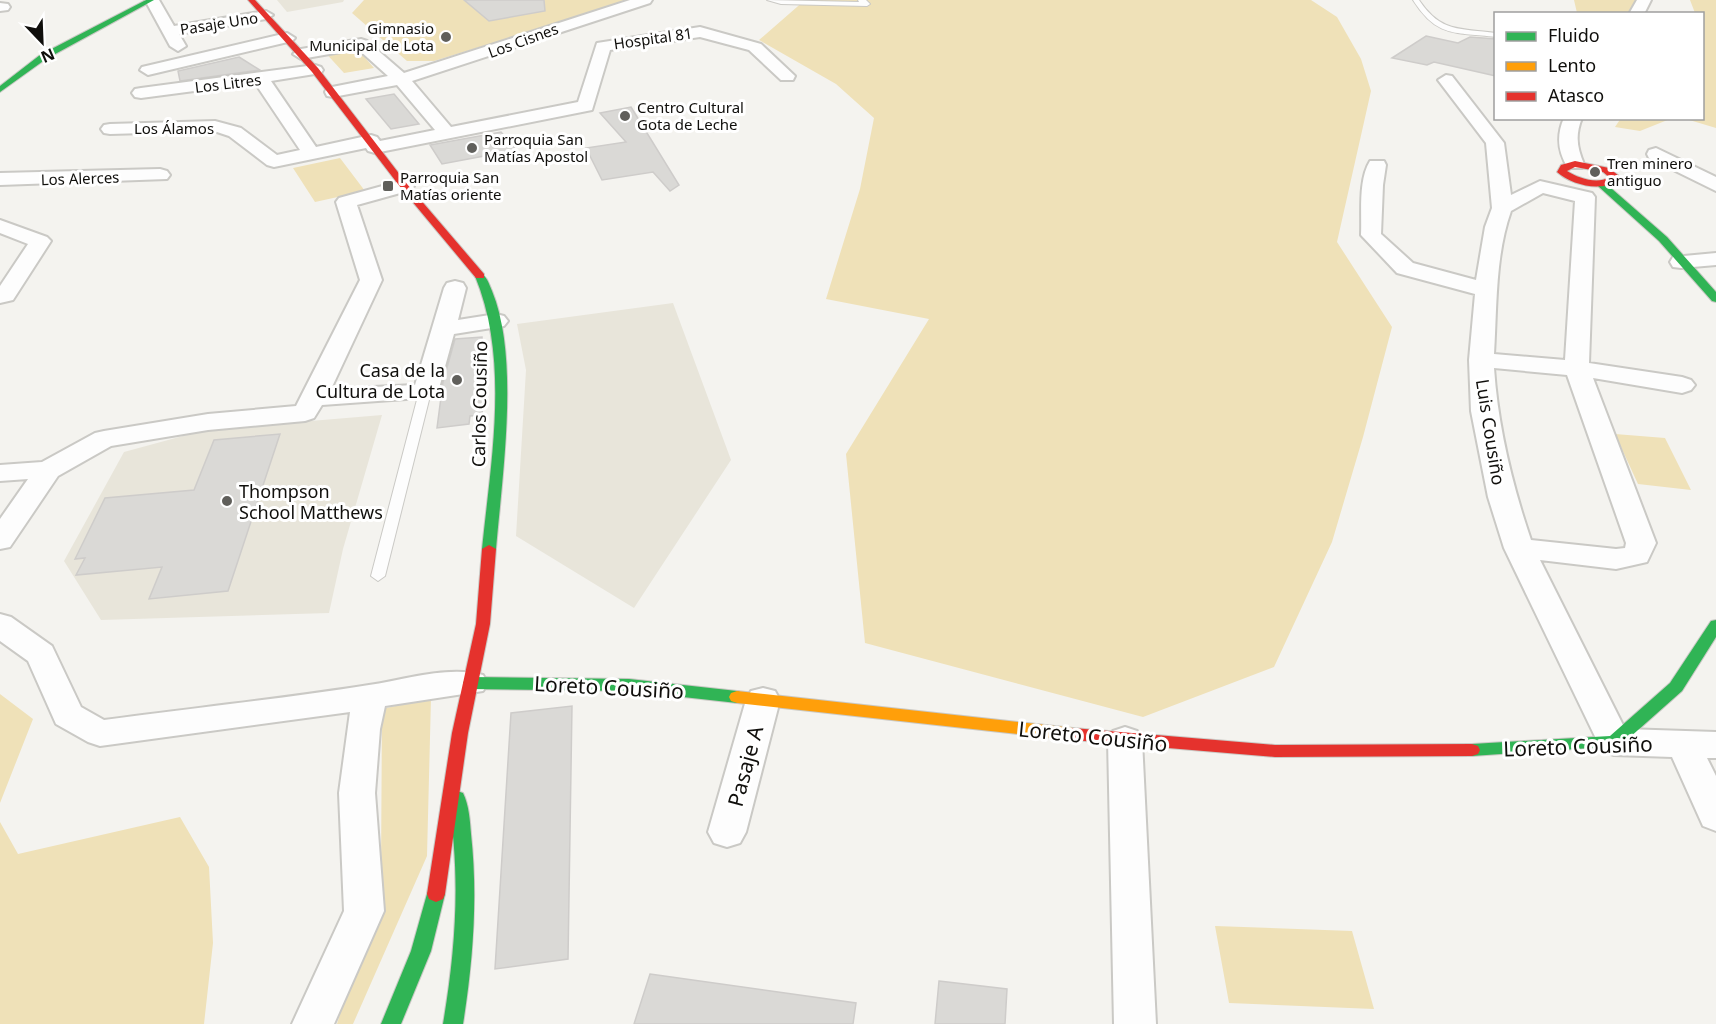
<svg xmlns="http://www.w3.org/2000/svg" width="1716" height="1024" font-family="'Noto Sans',sans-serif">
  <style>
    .built { fill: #e8e5da }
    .green { fill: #efe1b8 }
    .building { fill: #dad9d6; stroke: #ceccca; stroke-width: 1.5 }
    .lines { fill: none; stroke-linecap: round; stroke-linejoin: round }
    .lane-casing { stroke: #cac9c5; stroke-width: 2 }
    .street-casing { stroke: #cac9c5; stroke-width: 4 }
    .fast-casing { stroke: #cac9c5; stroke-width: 2 }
    .slow-casing { stroke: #cac9c5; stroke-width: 2 }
    .jam-casing { stroke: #cac9c5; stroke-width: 2 }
    .lane { fill: #fdfdfd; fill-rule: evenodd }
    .street { fill: #fdfdfd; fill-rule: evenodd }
    .fast { fill: #30b455; fill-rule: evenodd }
    .slow { fill: #ff9f0a; fill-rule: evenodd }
    .jam { fill: #e5322d; fill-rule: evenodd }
    .poi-dot { fill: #605f5b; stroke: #fff; stroke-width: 2 }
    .labels { text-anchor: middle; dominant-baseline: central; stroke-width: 6; stroke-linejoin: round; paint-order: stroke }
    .far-street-label { font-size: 15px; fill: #100f0c; stroke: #fff }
    .far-poi-label { font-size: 15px; fill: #100f0c; stroke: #fff; text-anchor: start }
    .poi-label { font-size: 18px; fill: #100f0c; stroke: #fff; text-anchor: end }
    .street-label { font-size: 18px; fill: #100f0c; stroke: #fff }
    .near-street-label { font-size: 21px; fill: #100f0c; stroke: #fff }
  </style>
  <rect width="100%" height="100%" fill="#f4f3ef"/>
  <path class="built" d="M277,0H344L343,2L287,12Z
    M673,303L731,460L634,608L516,536L526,370L517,324Z
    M382,415L343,549L329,613L101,620L64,561L124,452L205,430Z"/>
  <path class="green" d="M364,0H625L627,2L434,61H407L352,13Z
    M805,0H1311L1337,17L1361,59L1371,91L1337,242L1392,327L1363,437L1332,542L1274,667L1143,717L865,643L846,454L929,319L826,299L860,189L874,118L836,84L759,40Z
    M1574,0H1644L1636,14L1577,13Z
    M1690,0H1716V128L1686,119L1702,118V14L1695,13Z
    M353,44L374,68L344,73L322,49Z
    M1621,118H1670V119L1640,131L1615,127Z
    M340,158L365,191L315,202L293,168Z
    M1615,434L1665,438L1691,490L1638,484Z
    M0,694L33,719L0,803Z
    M431,698L427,856L353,1024H337L381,874L382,709Z
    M180,817L209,867L213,943L204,1024H0V822L18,854Z
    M1215,926L1352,931L1374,1009L1229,1003Z"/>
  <path class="building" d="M464,0H544L545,11L489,21Z
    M1426,36L1458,43L1470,37L1496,39V76L1434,62L1427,65L1392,58Z
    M239,57L260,70L180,81L178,71Z
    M394,94L419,124L391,129L366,99Z
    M631,107L679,185L670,191L653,172L602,180L586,148L626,142L600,113Z
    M501,132L516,150L442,164L430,145Z
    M482,337L484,384L482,415L470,416L469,424L437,428L443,382L455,339Z
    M280,434L228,591L149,599L162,567L76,575L85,558L75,559L105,498L194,490L214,440Z
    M572,706L568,959L495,969L511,713Z
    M650,974L856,1003L853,1024H634Z
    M939,981L1007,989L1005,1024H935Z"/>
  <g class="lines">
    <g class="lane-casing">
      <path id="lane" d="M767,0L859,2L858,0H866L870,4L867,6L781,4Z
        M1413,0H1419C1441,33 1460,28 1496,33V37C1455,32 1437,38 1413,0Z
        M425,388L431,392L385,576L378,581L371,576L419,392Z"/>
    </g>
    <g class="street-casing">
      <path id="street" d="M145,0H159L174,26L266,11L273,15L266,19L179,34L186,46L178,51L170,46Z
        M630,0H652L650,3L412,81L451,127L578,102L597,43L700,27L761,44L795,76L793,80H781L749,50L700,37L610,50L592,110L375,153L368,151L366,148L274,167L267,165L229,136L214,131L110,134L104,133L101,129L104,125L110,124L215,121L241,128L277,155L300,150L255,83L141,98L135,97L132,93L135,89L141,88L315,65L321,67L323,70L321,73L271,81L316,147L371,135L377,137L380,141L435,130L397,85L333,97L327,96L325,92L327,88L388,76L358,49L301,59L293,54L301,49L361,39L367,41L404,73Z
        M1637,0H1651L1644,14H1629Z
        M0,3L8,4L10,7L8,10L0,11Z
        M287,33L295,38L292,41L148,75L140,70L142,67Z
        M1446,75L1452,76L1504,143L1511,195L1540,181L1592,193L1595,197L1589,363L1682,377L1691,380L1695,385L1691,390L1682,393L1593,378L1656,543L1647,562L1616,569L1540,560L1625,729L1716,732V758H1707L1716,776V831L1703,826L1672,757L1614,755L1602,751L1504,548L1488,497L1471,411L1469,360L1475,294L1397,273L1361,235C1362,213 1358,180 1370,161H1384L1386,165L1383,185L1381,234L1413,263L1476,280L1485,227L1492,208L1486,143L1438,80ZM1543,193L1575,201L1565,360L1494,354C1497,307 1495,256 1511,211ZM1494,368L1567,375L1626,543L1625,548L1616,549L1531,540C1512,484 1498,427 1494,368Z
        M1564,118H1582C1575,135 1577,148 1584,164L1582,168H1568C1558,152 1556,136 1564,118Z
        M1656,148L1716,177V191L1649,158L1647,154L1649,150Z
        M160,169L167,171L170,175L167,179L0,185V173Z
        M404,180L411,182L414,186L411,190L357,205L382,280L331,389L415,385L444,288L447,283L455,281L463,283L466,288L458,320L496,314L504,316L508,321L504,326L454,334L438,392L434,397L322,405L314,418L305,421L208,430L111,446L58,476L10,547L0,549V519L28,479L0,481V465L42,462L95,433L104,431L208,414L296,406L360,280L336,202L339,198Z
        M0,220L47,237L51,241L13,300L0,303V286L28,244L0,233Z
        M1716,253V265L1681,268L1673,267L1670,262L1673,257Z
        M0,614L11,617L52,646L81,707L104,720C193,708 281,699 369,685C403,680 449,665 483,675L488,683L483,691L385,706L380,729L375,793L384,911L334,1024H292L344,911L339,793L350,712L100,746L88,742L56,724L28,661L0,641Z
        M763,688L775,691L780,700L746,832L740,843L727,847L714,843L708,832L746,700L751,691Z
        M1125,727L1137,731L1142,740L1156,1024H1114L1108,740L1113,731Z"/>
    </g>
    <g class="fast-casing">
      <path id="fast" d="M146,0H154L46,59L0,92V86L40,55Z
        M1598,182H1604L1667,237L1716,292V302L1712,301L1659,241L1598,186Z
        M480,273C487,276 489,284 492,291C520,358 502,477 496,549L489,553L482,549C491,460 510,361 475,276Z
        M1716,620V637L1682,691L1620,746L1472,756L1466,754L1464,750L1466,746L1472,744L1610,736L1670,683L1711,621Z
        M471,677L629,679L737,691L743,693L745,697L743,701L737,703L629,691L471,689L465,687L463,683L465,679Z
        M457,791L463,793C469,805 470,821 471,834C478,898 473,961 463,1024H443C456,948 461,874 448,798L451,793Z
        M436,886L443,889L445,894L431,951L401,1024H381L411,951L427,894L429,889Z"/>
    </g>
    <g class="slow-casing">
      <path id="slow" d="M737,691L1073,728L1079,730L1081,734L1079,738L1073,740L737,703L731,701L729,697L731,693Z"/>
    </g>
    <g class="jam-casing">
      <path id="jam" d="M248,0H255L318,68L407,184L484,274V278H476L401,188L312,72Z
        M1575,161L1609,168L1619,176L1617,181C1601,192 1571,185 1557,172L1561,165ZM1575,167L1603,172L1609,177C1598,185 1578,178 1567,171Z
        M489,545L496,549L490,624L468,733L445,894L443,899L436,902L429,899L427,894L452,733L476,624L482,549Z
        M1073,728L1275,745L1472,744L1478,746L1480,750L1478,754L1472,756L1275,757L1073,740L1067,738L1065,734L1067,730Z"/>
    </g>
    <use href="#lane" class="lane"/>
    <use href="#street" class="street"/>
    <use href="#fast" class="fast"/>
    <use href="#slow" class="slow"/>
    <use href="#jam" class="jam"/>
  </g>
  <g class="poi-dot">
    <circle cx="446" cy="37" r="6"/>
    <circle cx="625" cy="116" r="6"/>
    <circle cx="472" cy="148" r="6"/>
    <circle cx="1595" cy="172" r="6"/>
    <rect x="382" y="180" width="12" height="12" rx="3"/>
    <circle cx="457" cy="380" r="6"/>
    <circle cx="227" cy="501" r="6"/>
  </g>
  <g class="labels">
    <g class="far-street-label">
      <text transform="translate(219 23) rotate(-9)">Pasaje Uno</text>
      <text transform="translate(653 38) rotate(-8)">Hospital 81</text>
      <text transform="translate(523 40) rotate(-20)">Los Cisnes</text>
      <text transform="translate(228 83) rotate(-7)">Los Litres</text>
      <text x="174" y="128">Los Álamos</text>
      <text transform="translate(80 178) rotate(-2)">Los Alerces</text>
    </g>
    <g class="far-poi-label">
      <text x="434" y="28" text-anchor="end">Gimnasio<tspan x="434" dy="17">Municipal de Lota</tspan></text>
      <text x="637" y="107">Centro Cultural<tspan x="637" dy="17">Gota de Leche</tspan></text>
      <text x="484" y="139">Parroquia San<tspan x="484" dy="17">Matías Apostol</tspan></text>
      <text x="1607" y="163">Tren minero<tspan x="1607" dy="17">antiguo</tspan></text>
      <text x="400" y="177">Parroquia San<tspan x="400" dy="17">Matías oriente</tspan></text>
    </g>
    <g class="poi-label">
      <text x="445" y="370">Casa de la<tspan x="445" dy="21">Cultura de Lota</tspan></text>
      <text x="239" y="491" text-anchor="start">Thompson<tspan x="239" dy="21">School Matthews</tspan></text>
    </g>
    <g class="street-label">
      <text transform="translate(479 404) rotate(-89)">Carlos Cousiño</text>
      <text transform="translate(1491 432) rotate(81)">Luis Cousiño</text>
    </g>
    <g class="near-street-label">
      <text transform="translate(609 687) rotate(3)">Loreto Cousiño</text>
      <text transform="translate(1093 736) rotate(6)">Loreto Cousiño</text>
      <text transform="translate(1578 746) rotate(-2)">Loreto Cousiño</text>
      <text transform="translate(745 766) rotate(-75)">Pasaje A</text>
    </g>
  </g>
  <rect x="1494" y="12" width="210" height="108" fill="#ffffff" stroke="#9f9f9e" stroke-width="1.5"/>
  <rect x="1506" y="32" width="30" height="9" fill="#30b455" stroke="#9f9f9e" stroke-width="1.5"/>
  <text x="1548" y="42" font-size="18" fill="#100f0c">Fluido</text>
  <rect x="1506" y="62" width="30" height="9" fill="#ff9f0a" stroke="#9f9f9e" stroke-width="1.5"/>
  <text x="1548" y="72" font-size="18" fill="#100f0c">Lento</text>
  <rect x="1506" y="92" width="30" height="9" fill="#e5322d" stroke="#9f9f9e" stroke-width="1.5"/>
  <text x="1548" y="102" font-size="18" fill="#100f0c">Atasco</text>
  <g transform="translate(42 42) rotate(157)" stroke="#ffffff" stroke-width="4.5" paint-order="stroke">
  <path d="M0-4.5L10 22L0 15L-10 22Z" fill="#100f0c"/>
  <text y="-9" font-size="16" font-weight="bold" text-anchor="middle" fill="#100f0c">N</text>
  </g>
</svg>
